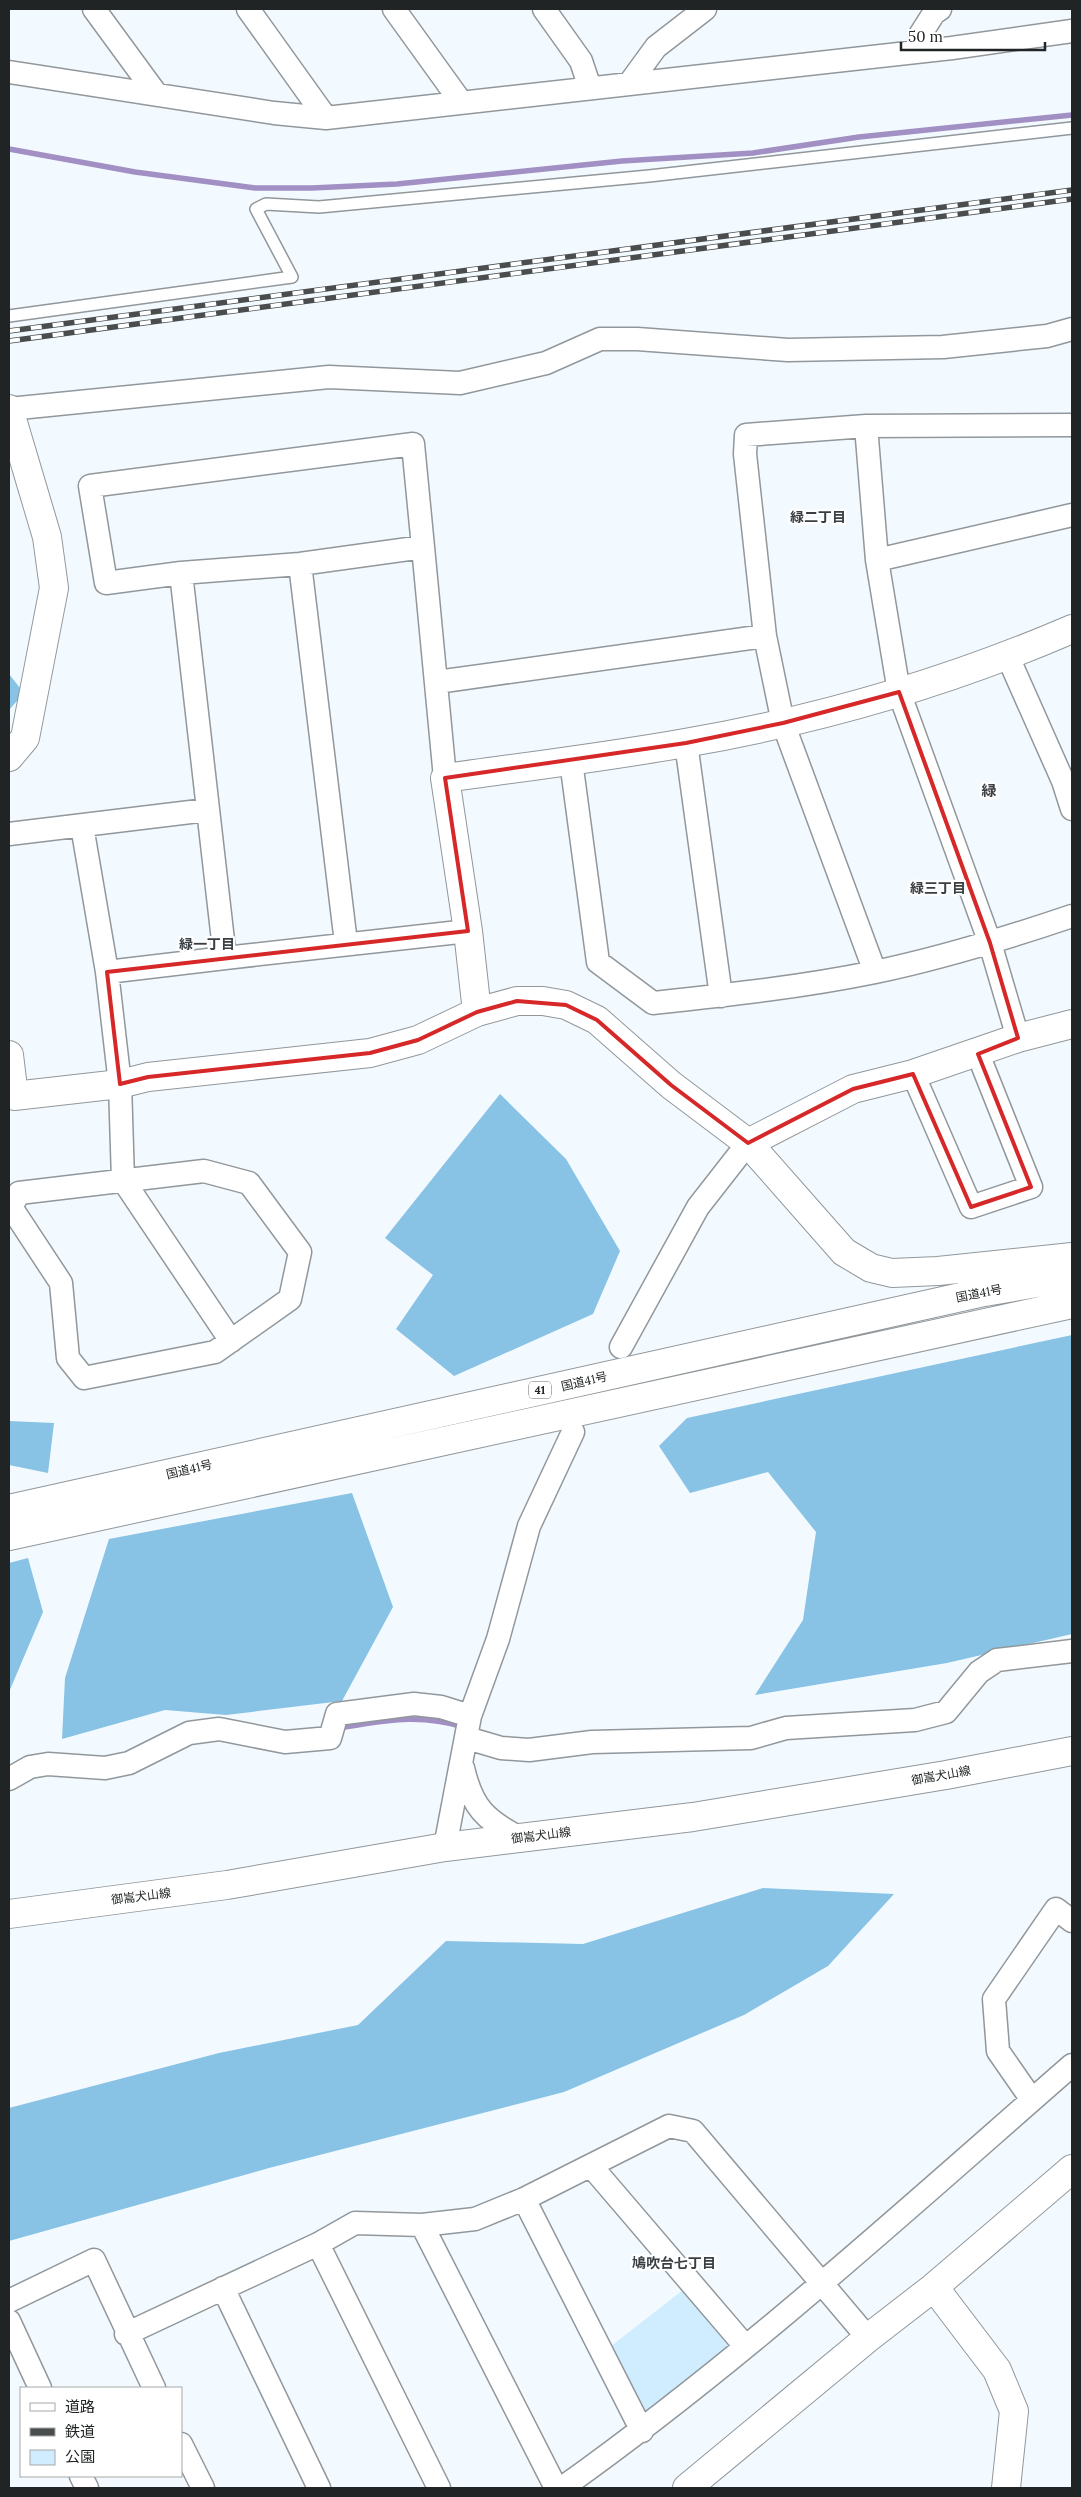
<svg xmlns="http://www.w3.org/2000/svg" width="1081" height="2497" font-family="Lora,'Noto Sans JP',serif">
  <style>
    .green { fill: #d0edff }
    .forest { fill: #88c2e4 }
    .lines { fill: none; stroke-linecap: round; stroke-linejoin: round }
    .stream { stroke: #a28fc3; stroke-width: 5.5 }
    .lane-casing { stroke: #91979b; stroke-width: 14 }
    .street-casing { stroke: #91979b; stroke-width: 25 }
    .secondary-casing { stroke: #91979b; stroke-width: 30 }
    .highway-casing { stroke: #91979b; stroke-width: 30 }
    .lane { stroke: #fff; stroke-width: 11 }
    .street { stroke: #fff; stroke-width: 22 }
    .secondary { stroke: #fff; stroke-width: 28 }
    .highway { stroke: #fff; stroke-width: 28 }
    .rail-casing { stroke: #494d4e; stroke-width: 5.5 }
    .rail { stroke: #fff; stroke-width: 4; stroke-dasharray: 11; stroke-linecap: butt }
    .marked { fill: none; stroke: #d62828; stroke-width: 4; stroke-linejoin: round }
    .labels { text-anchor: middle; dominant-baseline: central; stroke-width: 4.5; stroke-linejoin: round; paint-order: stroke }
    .shield { fill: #fff; stroke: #646666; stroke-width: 1 }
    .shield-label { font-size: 11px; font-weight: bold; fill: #212425 }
    .street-label { font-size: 12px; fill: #212425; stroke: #fff }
    .neighbourhood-label { font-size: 14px; font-weight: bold; fill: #3a3f43; stroke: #fff }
    .quarter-label { font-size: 15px; font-weight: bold; fill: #3a3f43; stroke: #fff }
  </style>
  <rect width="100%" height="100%" fill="#f3faff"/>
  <path class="green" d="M692,2283L745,2346L642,2431L602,2353Z"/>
  <path class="forest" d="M9,674L24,693L9,710Z
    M500,1094L566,1159L620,1251L593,1314L454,1376L396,1329L433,1275L385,1238Z
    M1072,1335V1634L947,1663L755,1695L803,1620L816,1532L768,1472L690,1493L659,1446L687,1418Z
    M9,1421L54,1423L48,1473L9,1465Z
    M352,1493L393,1607L342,1701L226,1715L165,1710L62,1739L65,1678L109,1539Z
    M28,1558L43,1612L9,1692V1563Z
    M763,1888L894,1894L828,1966L744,2015L564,2092L269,2168L9,2241V2108L219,2053L358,2025L446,1941L583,1944Z"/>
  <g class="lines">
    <path class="stream" d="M9,149L135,172L255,188H312L397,184L622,161L753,153L859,137L1072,115
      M338,1728C385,1721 417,1713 464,1727"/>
    <g class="lane-casing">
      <path id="lane" d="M9,316L292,277L256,209L266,204L319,207L649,176L1072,128"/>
    </g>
    <g class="street-casing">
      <path id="street" d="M94,9L157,95
        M248,9L326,118
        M394,9L461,102
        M544,9L581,61L590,88
        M922,51L920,35L934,13L940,9
        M9,72L274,113L326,118L952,48L1072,31
        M629,84L656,47L705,9
        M9,409L329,377L460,383L546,363L600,339H637L788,350L943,347L1047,336L1072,329
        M866,426L1072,425
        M877,560L899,692L990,943L1018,1038
        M300,564L346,943
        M181,573L106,583L90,486L413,444L423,547
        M1008,657L1063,781L1072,809
        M437,682L765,636
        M686,743L721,996
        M571,761L598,962L653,1003C727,995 802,987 875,972C942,958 1007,938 1072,916
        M445,778L423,547L300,564L181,573L225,958L468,931
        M82,826L107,972L120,1084L123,1180L231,1341
        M9,834L207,810
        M107,972L225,958
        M875,972L783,723L765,636L745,454L746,435L866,426L877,560L1072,515
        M913,1074L971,1207L1031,1187L978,1054
        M204,1171L249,1183L300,1252L290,1299L215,1352L84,1378L68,1358L61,1283L11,1207L19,1193Z
        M621,1347L698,1207L748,1143
        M467,1738L501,1748L529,1750L592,1742L751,1738L786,1728L915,1720L946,1712L979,1672L997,1660L1072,1651
        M463,1768C472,1807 485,1820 520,1838
        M9,1779L30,1767L48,1764L105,1768L129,1763L189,1733L219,1729L285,1742L330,1738L337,1714L414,1704L441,1707L470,1716
        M445,1847L470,1716L498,1639L529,1526L573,1432
        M1032,2100L998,2051L994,1999L1056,1909L1072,1921
        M592,2167L745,2346
        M524,2199L642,2431
        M422,2225L556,2488
        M318,2244L439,2488
        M223,2288L319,2488
        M9,2301L94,2260L154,2388
        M9,2321L40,2388
        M126,2334L318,2244L355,2223L422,2225L475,2219L524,2199L669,2126L693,2131L868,2338
        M181,2444L203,2488
        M81,2476L87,2488
        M562,2488C742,2360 906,2210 1072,2065"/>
    </g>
    <g class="secondary-casing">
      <path id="secondary" d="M9,757L25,738L54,588L47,537L9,409
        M477,1012L468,931L445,778C525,767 606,757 685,743C818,720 949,682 1072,629
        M9,1055L14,1096L120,1084L148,1077L370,1053L418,1040L477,1012L517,1001H543L566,1005L597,1020L671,1085L748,1143L853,1089L913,1074L1018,1038L1072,1024
        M9,1914L227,1885L445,1847L693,1817L946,1775L1072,1751
        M934,2287L997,2370L1014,2411L1006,2488
        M687,2488L868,2338L934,2287L1072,2169"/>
    </g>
    <g class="highway-casing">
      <path id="highway" d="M748,1143L844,1252L871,1268L892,1273L938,1271L1072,1257
        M9,1509L979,1293L1072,1277
        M9,1536L1072,1304"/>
    </g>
    <use href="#lane" class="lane"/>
    <use href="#street" class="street"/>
    <use href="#secondary" class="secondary"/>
    <use href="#highway" class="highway"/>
    <g class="rail-casing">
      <path id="rail" d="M9,331L1072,190
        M9,341L1072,199"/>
    </g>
    <use href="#rail" class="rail"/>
  </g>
  <path class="marked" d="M899,692L990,943L1018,1038L978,1054L1031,1187L971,1207L913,1074L853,1089L748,1143L671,1085L597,1020L566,1005L517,1001L477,1012L418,1040L370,1053L148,1077L120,1084L107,972L468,931L445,778L686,743L783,723Z"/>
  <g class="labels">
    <rect class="shield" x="529" y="1381.5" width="22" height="17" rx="4"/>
    <g class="shield-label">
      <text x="540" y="1390">41</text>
    </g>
    <g class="street-label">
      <text transform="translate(979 1293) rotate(-11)">国道41号</text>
      <text transform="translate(584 1381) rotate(-13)">国道41号</text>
      <text transform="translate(189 1469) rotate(-13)">国道41号</text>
      <text transform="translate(941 1775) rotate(-10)">御嵩犬山線</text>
      <text transform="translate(541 1835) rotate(-7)">御嵩犬山線</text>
      <text transform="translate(141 1896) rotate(-7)">御嵩犬山線</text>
    </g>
    <g class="neighbourhood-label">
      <text x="818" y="517">緑二丁目</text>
      <text x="938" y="888">緑三丁目</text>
      <text x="207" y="944">緑一丁目</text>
      <text x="674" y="2263">鳩吹台七丁目</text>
    </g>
    <g class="quarter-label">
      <text x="989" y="790">緑</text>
    </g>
  </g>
  <rect width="1081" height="2497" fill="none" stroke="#212425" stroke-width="20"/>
  <rect x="20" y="2387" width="162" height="90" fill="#ffffff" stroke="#a6a7a8"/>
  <rect x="30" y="2403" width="25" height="8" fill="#ffffff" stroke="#a6a7a8"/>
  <text x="65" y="2412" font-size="15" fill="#212425">道路</text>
  <rect x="30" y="2428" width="25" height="8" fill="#494d4e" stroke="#a6a7a8"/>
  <text x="65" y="2437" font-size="15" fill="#212425">鉄道</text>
  <rect x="30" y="2450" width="25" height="15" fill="#d0edff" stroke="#a6a7a8"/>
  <text x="65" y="2462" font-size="15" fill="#212425">公園</text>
  <path d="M901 42v8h144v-8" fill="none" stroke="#212425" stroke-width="2.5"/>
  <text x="908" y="42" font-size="15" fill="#212425" stroke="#ffffff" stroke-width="4" paint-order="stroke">50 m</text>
</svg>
